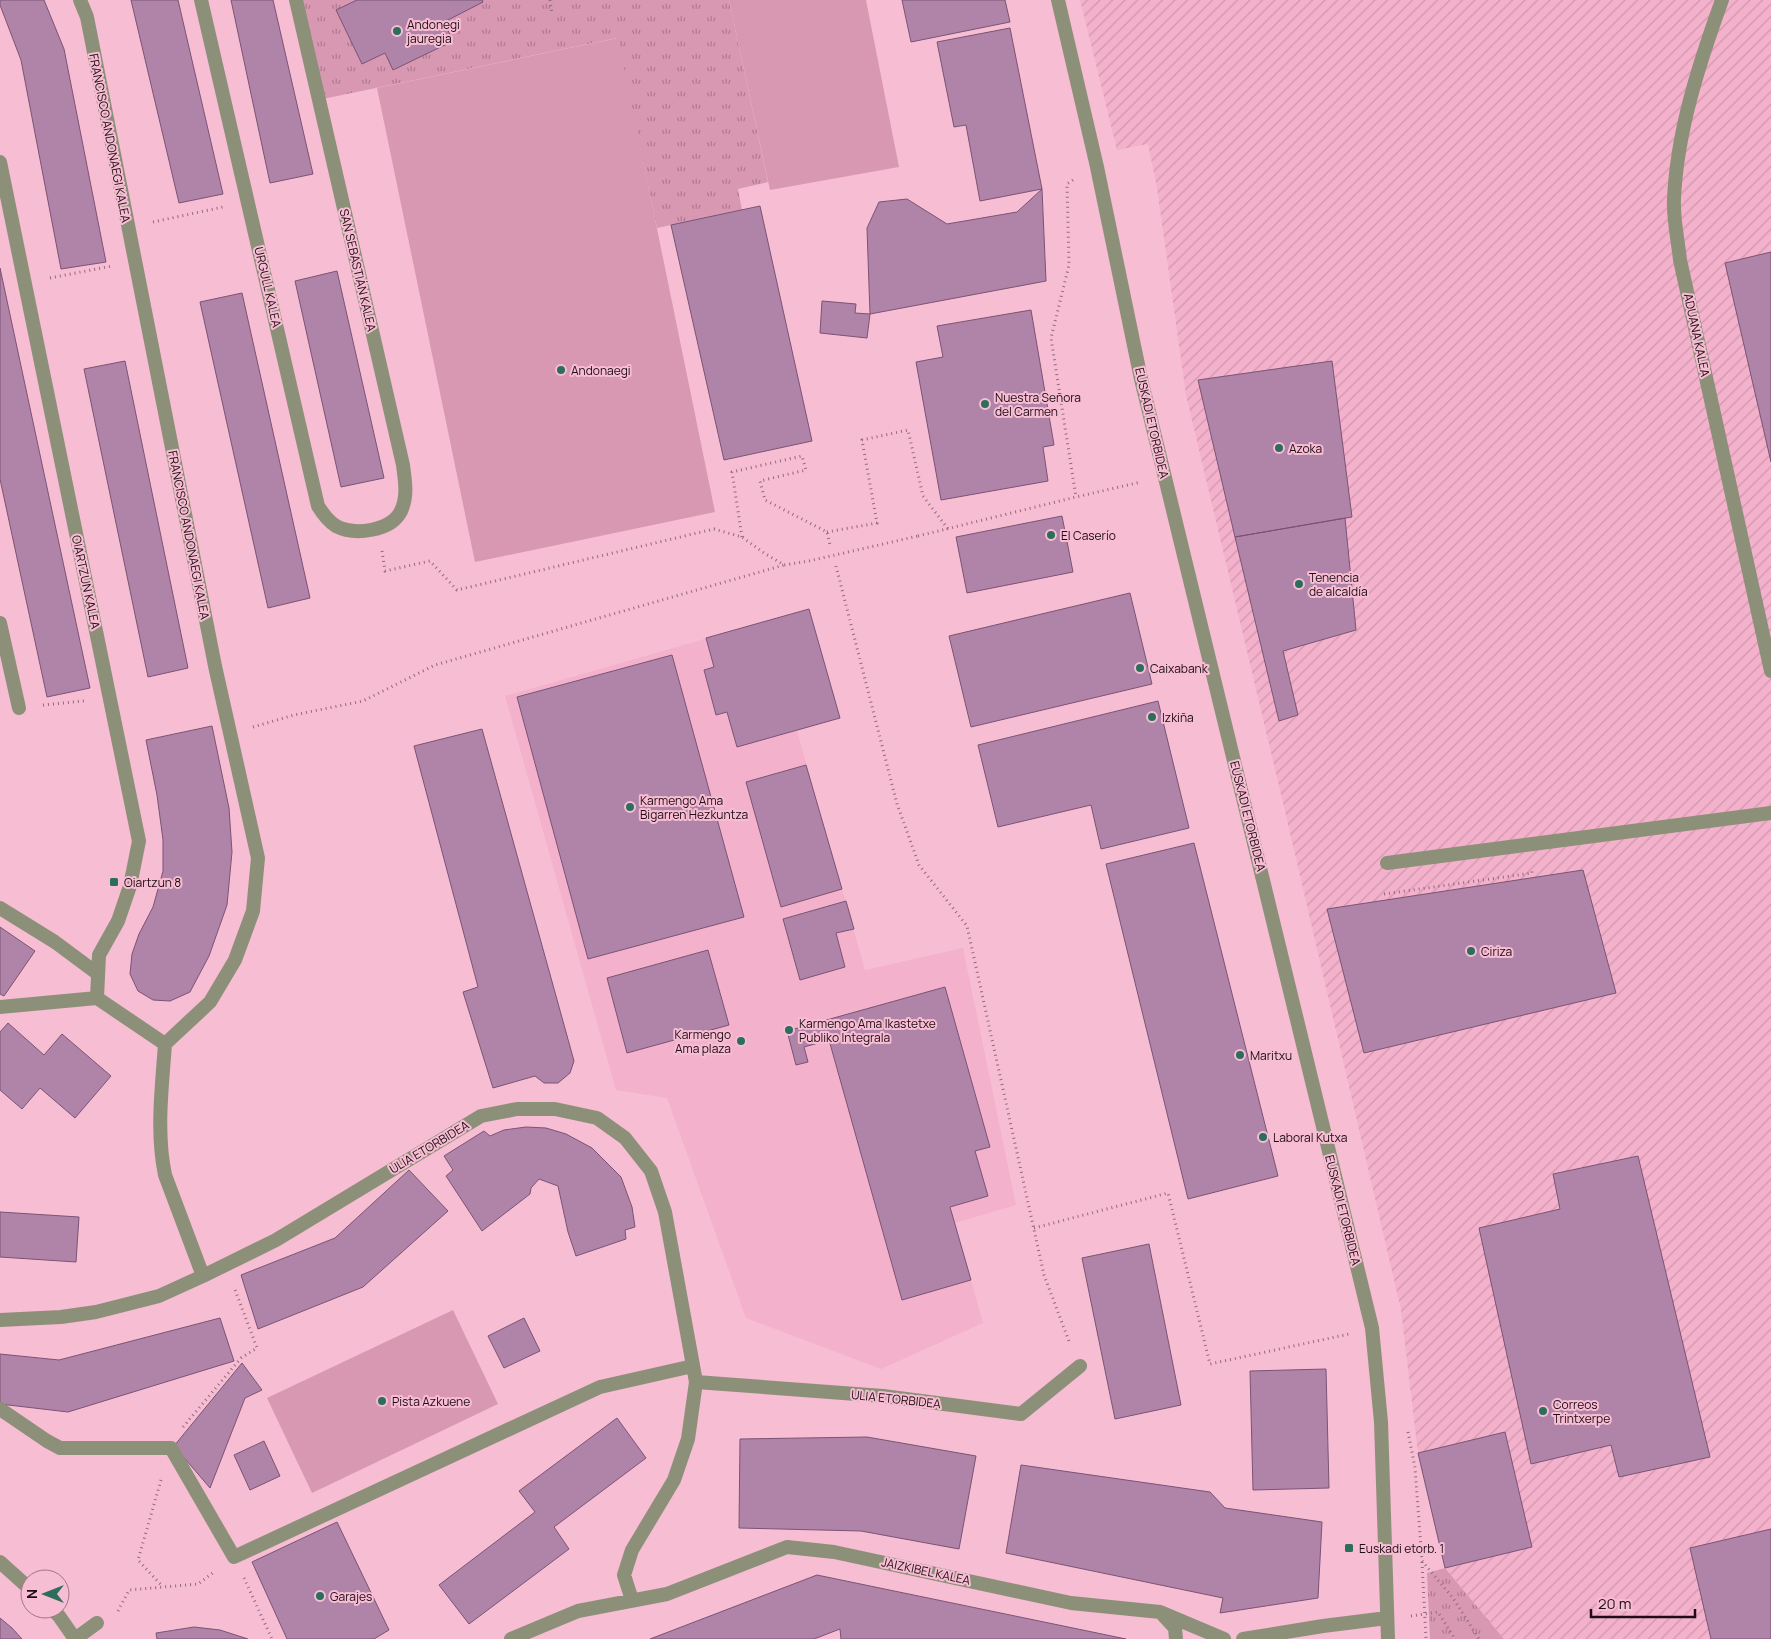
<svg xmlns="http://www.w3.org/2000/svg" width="1771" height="1639" font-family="Manrope,sans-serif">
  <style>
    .built { fill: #f3b1cb }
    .industrial { fill: url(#industrial-furrows) }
    .park { fill: url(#park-tufts) }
    .pitch { fill: #d898b2 }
    .building { fill: #b084a8; stroke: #7b5374 }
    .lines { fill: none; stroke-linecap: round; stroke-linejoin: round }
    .path { stroke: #926b7a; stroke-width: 3; stroke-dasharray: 1 4; stroke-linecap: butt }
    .service { stroke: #8d9079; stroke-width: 14 }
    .pedestrian { stroke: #8d9079; stroke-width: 14 }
    .minor { stroke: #8d9079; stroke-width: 14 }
    .path-bridge { stroke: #926b7a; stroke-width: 3; stroke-dasharray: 1 4; stroke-linecap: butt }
    .poi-dot { fill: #2c6d5c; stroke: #f7bdd3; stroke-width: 2 }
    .labels { text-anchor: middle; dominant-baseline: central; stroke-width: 4; stroke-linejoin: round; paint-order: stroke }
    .poi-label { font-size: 12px; fill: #1f0c14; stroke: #f7bdd3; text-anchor: start }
    .street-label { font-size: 12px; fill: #1f0c14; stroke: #f7bdd3 }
  </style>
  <defs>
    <pattern id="industrial-furrows" width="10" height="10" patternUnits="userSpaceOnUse" patternTransform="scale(1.25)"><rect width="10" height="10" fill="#f3b1cb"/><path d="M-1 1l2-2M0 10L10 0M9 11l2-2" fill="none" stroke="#d097ad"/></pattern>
    <pattern id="park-tufts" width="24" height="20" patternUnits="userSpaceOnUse" patternTransform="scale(1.25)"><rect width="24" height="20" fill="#d898b2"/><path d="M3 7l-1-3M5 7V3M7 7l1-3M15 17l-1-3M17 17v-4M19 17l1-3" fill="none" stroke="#af7a90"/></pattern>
  </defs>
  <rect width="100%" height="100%" fill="#f7bdd3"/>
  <path class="built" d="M809,609L840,718L797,731L865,970L963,948L1016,1205L955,1223L983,1323L881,1369L746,1318L667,1098L616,1090L505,696Z"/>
  <path class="industrial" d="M1080,0H1771V1639H1504L1445,1568L1418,1453L1401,1310L1284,807L1186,395L1157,188L1148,144L1117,150Z"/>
  <path class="park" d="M296,0H729L768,182L738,189L742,210L657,228L617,38L318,100Z
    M1445,1568L1504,1639H1430L1427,1573Z"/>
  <path class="pitch" d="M729,0H866L899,167L770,190Z
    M618,38L715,512L475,562L377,88Z
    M453,1310L498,1404L312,1493L267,1398Z"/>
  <path class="building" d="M0,0H44L64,49L106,262L61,269L21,60L0,5Z
    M131,0H178L223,194L179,203Z
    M231,0H273L313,174L270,183Z
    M357,0H482L483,2L444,22L453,41L393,70L385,53L362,64L336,10Z
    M902,0H1005L1010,22L911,42Z
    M1010,28L1042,189L980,201L966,125L954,127L937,42Z
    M1042,189L1046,281L870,314L867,228L879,202L907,199L947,224L1017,212Z
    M760,206L812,441L724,460L671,225Z
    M1771,252V462L1725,263Z
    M0,268L90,688L47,697L0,479Z
    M337,271L384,478L341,487L295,281Z
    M242,293L310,598L268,608L200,302Z
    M822,301L856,304L855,313L870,314L867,338L820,333Z
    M1031,310L1054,445L1043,447L1048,481L941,500L916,362L943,357L937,326Z
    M125,361L188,668L148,677L84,369Z
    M1332,361L1352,517L1235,537L1198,380Z
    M1062,516L1073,572L967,593L956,537Z
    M1345,518L1356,630L1283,651L1298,715L1279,721L1235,537Z
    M1130,593L1152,684L971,727L949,636Z
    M809,609L840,718L737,747L727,712L716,715L704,670L714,667L706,638Z
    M672,655L744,917L588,959L517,697Z
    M1158,701L1189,828L1101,849L1091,805L998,827L978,745Z
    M212,726L229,808L232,852L227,905L209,956L190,992L170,1001L153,1000L138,991L130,974L132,954L139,934L153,907L163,871V840L157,795L146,740Z
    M482,729L574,1061L570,1073L558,1083H544L535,1076L493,1088L463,992L478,987L414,746Z
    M806,765L842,889L781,907L746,782Z
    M1194,843L1278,1176L1188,1199L1106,864Z
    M1583,870L1616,993L1364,1053L1327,909Z
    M846,901L854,929L836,933L845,967L800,980L783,919Z
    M0,927L35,951L4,996L0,994Z
    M708,950L729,1025L627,1053L607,978Z
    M945,987L990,1147L975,1151L988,1196L950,1207L971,1280L902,1300L829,1040L804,1047L808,1062L796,1065L787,1031Z
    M8,1023L44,1055L62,1034L111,1076L75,1118L40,1088L22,1109L0,1090V1032Z
    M526,1127L546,1128L566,1134L592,1148L621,1177L632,1207L635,1227L625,1230L626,1239L576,1256L568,1232L558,1186L539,1179L531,1188L530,1194L482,1231L446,1176L453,1170L444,1156L484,1131L490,1136L504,1130Z
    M1638,1156L1710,1457L1619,1477L1611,1445L1531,1464L1479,1228L1560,1209L1553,1174Z
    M409,1170L448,1211L363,1287L258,1329L241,1275L335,1238Z
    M0,1212L79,1217L76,1262L0,1257Z
    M1149,1244L1181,1405L1115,1419L1082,1258Z
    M220,1318L234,1361L68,1412L0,1404V1354L59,1360Z
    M524,1318L540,1351L504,1368L488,1336Z
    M242,1363L262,1390L245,1398L210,1488L174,1446Z
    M1326,1369L1329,1488L1253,1490L1250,1371Z
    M617,1418L646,1458L554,1527L569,1549L469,1624L439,1585L535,1512L519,1491Z
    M1505,1432L1532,1547L1445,1568L1418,1453Z
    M867,1437L976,1456L959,1549L861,1531L739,1528L740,1439Z
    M264,1441L280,1476L250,1490L234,1455Z
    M1021,1465L1210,1492L1225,1508L1322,1522L1318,1598L1220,1613L1223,1598L1006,1553Z
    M337,1522L389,1630L374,1639H287L252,1562Z
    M1771,1529V1639H1711L1690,1548Z
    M817,1575L1126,1639H841L840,1629L814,1639H650Z
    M0,1618L12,1628L22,1639H0Z
    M194,1627L220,1630L248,1639H157L156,1633Z"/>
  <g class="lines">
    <path class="path" d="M550,0L552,14
      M1073,180L1067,184L1069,265L1051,338L1076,497
      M153,222L223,207
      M50,278L112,266
      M827,532L877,523L862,440L908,430L923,496L948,529
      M918,536L1076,497L1141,482
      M742,537L732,472L802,456L806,470L760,481L765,500L827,532L830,545
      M382,551L385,571L430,561L457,590L714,529L742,537L764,553L784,565L809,561
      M836,566L897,804L919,865L967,926L1044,1275L1070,1344
      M43,705L84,701
      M253,727L294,715L363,701L435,665L784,565
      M1384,894L1532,873V868
      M1034,1228L1168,1193L1210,1364L1349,1334
      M183,1427L241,1358L257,1348L234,1287
      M1408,1432L1415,1468L1422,1561L1453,1598L1479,1639
      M161,1480L138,1560L163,1587
      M1422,1562L1426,1639
      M244,1578L272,1639
      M118,1611L129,1590L198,1584L214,1572
      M1411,1616L1438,1612L1455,1639"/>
    <path class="service" d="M1722,0C1699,64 1677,131 1674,199C1673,219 1678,240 1680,260L1771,671
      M1387,863L1771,813
      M696,1382L883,1396L1021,1414L1080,1366"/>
    <path class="pedestrian" d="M0,1409L47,1441L60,1448H171L234,1557L600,1387L693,1366
      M75,1639L97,1623"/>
    <path class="minor" d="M80,0L87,17L215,666L258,858L253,911L235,960L210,1002L165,1044
      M201,0L318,506C323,514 328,521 336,526C355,536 391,531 401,511C408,496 405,481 403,465L296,0
      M1058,0L1097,167L1141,379L1372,1328L1381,1422L1388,1639
      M0,162L139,841L130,886L118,921L99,955L97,998
      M0,623L19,708
      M0,908L55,942L98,974
      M0,1007L97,998L165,1044
      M165,1044C162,1087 156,1132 165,1175L203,1276
      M0,1320L61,1317L96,1312L159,1296L203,1276L276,1240L481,1116L517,1109H555L597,1118L625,1138L651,1171L665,1212L696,1382L688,1439L674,1480L632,1550L624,1575L632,1600
      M0,1562L30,1589
      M52,1609L59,1616L75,1639
      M1163,1615L1175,1628L1176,1639
      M511,1639L578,1611L667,1594L787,1547L834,1552L1071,1603L1160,1612L1224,1639
      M1243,1639L1323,1626L1387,1618"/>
    <path class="path-bridge" d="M809,561L918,536"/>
  </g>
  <g class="poi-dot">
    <circle cx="397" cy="31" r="5"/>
    <circle cx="561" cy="370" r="5"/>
    <circle cx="985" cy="404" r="5"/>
    <circle cx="1279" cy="448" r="5"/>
    <circle cx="1051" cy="535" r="5"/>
    <circle cx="1299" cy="584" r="5"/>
    <circle cx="1140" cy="668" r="5"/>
    <circle cx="1152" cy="717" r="5"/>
    <circle cx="630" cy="807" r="5"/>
    <rect x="109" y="877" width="10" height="10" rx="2.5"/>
    <circle cx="1471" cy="951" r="5"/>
    <circle cx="789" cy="1030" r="5"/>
    <circle cx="741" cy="1041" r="5"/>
    <circle cx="1240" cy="1055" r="5"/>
    <circle cx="1263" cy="1137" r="5"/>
    <circle cx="382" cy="1401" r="5"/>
    <circle cx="1543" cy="1411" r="5"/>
    <rect x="1344" y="1543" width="10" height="10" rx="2.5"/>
    <circle cx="320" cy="1596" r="5"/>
  </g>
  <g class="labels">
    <g class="poi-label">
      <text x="407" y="24">Andonegi<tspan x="407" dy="14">jauregia</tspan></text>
      <text x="571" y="370">Andonaegi</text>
      <text x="995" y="397">Nuestra Señora<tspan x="995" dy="14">del Carmen</tspan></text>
      <text x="1289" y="448">Azoka</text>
      <text x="1061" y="535">El Caserío</text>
      <text x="1309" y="577">Tenencia<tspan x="1309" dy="14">de alcaldía</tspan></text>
      <text x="1150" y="668">Caixabank</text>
      <text x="1162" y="717">Izkiña</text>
      <text x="640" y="800">Karmengo Ama<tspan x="640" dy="14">Bigarren Hezkuntza</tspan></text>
      <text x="124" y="882">Oiartzun 8</text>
      <text x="1481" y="951">Ciriza</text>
      <text x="799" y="1023">Karmengo Ama Ikastetxe<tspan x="799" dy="14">Publiko Integrala</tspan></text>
      <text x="731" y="1034" text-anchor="end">Karmengo<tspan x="731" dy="14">Ama plaza</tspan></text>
      <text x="1250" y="1055">Maritxu</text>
      <text x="1273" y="1137">Laboral Kutxa</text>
      <text x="392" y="1401">Pista Azkuene</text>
      <text x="1553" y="1404">Correos<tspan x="1553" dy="14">Trintxerpe</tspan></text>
      <text x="1359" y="1548">Euskadi etorb. 1</text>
      <text x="330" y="1596">Garajes</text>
    </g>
    <g class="street-label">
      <text transform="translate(110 138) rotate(79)">FRANCISCO ANDONAEGI KALEA</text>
      <text transform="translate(358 270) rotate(77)">SAN SEBASTIÁN KALEA</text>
      <text transform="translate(268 287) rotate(77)">URGULL KALEA</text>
      <text transform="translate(1697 335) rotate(78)">ADUANA KALEA</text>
      <text transform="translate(1152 423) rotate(77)">EUSKADI ETORBIDEA</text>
      <text transform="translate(189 535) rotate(79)">FRANCISCO ANDONAEGI KALEA</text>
      <text transform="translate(86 582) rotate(78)">OIARTZUN KALEA</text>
      <text transform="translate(1248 816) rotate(76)">EUSKADI ETORBIDEA</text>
      <text transform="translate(429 1147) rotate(-31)">ULIA ETORBIDEA</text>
      <text transform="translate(1343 1210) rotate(76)">EUSKADI ETORBIDEA</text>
      <text transform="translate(896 1399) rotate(6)">ULIA ETORBIDEA</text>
      <text transform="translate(926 1571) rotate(12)">JAIZKIBEL KALEA</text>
    </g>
  </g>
  <g transform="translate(45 1594) rotate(270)"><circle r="24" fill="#f7bdd3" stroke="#a17687"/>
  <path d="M0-4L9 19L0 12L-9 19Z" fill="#2c6d5c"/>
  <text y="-8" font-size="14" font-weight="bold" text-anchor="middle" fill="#1f0c14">N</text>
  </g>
  <path d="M1591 1609v8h104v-8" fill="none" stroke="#1f0c14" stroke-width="2.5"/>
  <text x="1598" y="1609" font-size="15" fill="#1f0c14" stroke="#f7bdd3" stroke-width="4" paint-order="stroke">20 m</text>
</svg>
